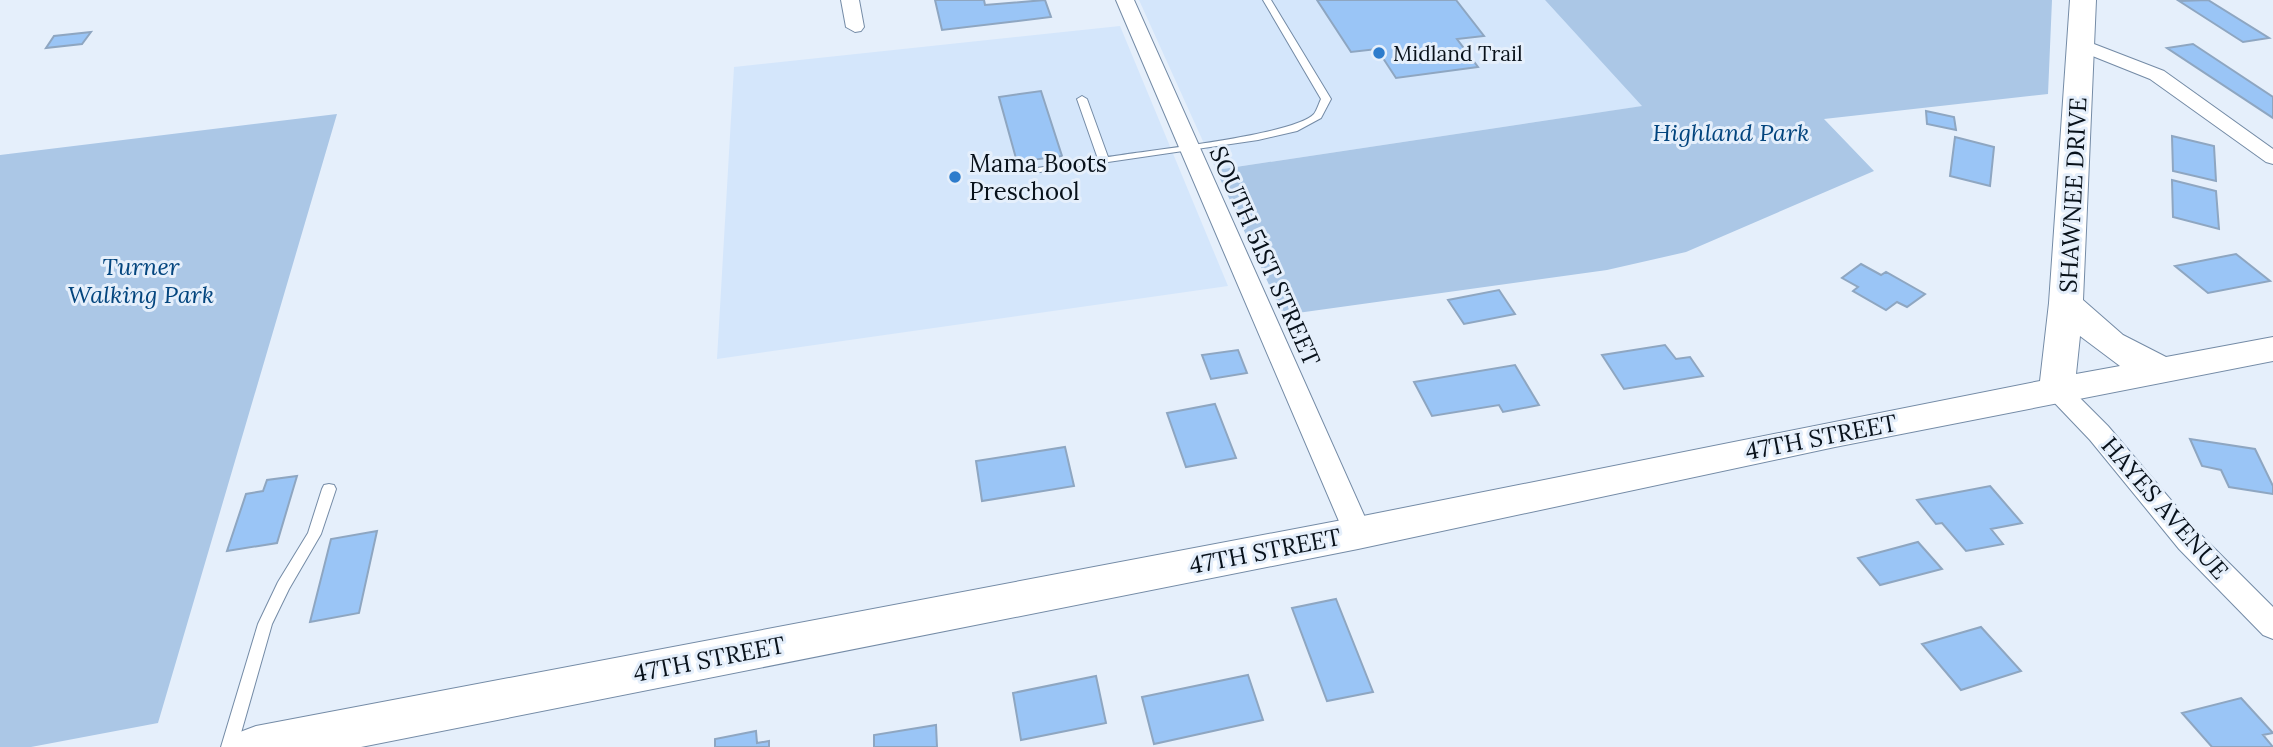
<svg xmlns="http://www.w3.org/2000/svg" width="2273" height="747" font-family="Lora,serif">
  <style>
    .built { fill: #d4e6fb }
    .green { fill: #abc7e6 }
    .building { fill: #9ac5f6; stroke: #8ea6c1; stroke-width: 2 }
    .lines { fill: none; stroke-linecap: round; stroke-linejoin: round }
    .lane-casing { stroke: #748ba6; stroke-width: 2 }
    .street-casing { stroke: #748ba6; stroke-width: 2 }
    .secondary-casing { stroke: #748ba6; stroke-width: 2 }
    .lane { fill: #fff; fill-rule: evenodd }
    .street { fill: #fff; fill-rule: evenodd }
    .secondary { fill: #fff; fill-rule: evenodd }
    .poi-dot { fill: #2d7ccc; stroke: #e5effb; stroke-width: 2.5 }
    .labels { text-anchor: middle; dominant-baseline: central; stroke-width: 6; stroke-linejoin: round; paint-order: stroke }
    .far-poi-label { font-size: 21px; fill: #08111a; stroke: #e5effb; text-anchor: start }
    .park-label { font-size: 24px; font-style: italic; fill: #03457e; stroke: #e5effb }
    .poi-label { font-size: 24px; fill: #08111a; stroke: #e5effb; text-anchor: start }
    .street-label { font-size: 24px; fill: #08111a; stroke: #e5effb }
  </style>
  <rect width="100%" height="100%" fill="#e5effb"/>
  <path class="built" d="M1139,0H1545L1643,106L1216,170Z
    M1120,26L1228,286L717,359L734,67Z"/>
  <path class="green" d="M1545,0H2052L2048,94L1824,119L1874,171L1686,252L1607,270L1283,315L1216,170L1642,106Z
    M337,114L158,723L31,747H0V155Z"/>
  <path class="building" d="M935,0H984L985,5L1045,0L1051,17L942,30Z
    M1317,0H1456L1484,36L1457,39L1478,67L1396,78L1377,49L1351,52Z
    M2208,0L2269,38L2243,42L2179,1Z
    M91,32L82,44L46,48L54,36Z
    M2193,44L2273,97V118L2167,48Z
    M1041,91L1062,156L1017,162L999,97Z
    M1926,111L1954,117L1956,130L1927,124Z
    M2172,136L2214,146L2216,181L2173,171Z
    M1955,137L1994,147L1990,186L1950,176Z
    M2172,180L2216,191L2219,229L2173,217Z
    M2236,254L2270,281L2208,293L2175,266Z
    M1861,264L1881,275L1886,272L1925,294L1907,307L1897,302L1886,310L1853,291L1858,287L1842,278Z
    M1499,290L1515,314L1464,324L1448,300Z
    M1665,345L1676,359L1690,357L1703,376L1624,389L1602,355Z
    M1238,350L1247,373L1211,379L1202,355Z
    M1515,365L1539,405L1503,412L1499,405L1432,416L1414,382Z
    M1215,404L1236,458L1186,467L1167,413Z
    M2190,439L2255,449L2273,486V494L2229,487L2221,470L2202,466Z
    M1065,447L1074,486L982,501L976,461Z
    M297,476L277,543L227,551L246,494L263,491L267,480Z
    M1990,486L2022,523L1991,529L2003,544L1966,551L1942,523L1936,524L1917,500Z
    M377,531L359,613L310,622L331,539Z
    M1918,542L1942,569L1880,585L1858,558Z
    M1336,599L1373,692L1327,701L1292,608Z
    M1981,627L2021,671L1961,690L1922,644Z
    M1248,675L1263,720L1154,744L1142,697Z
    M1096,676L1106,723L1021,740L1013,693Z
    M2241,698L2273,733L2263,735L2273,747H2212L2182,713Z
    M936,725L937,747H874V735Z
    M756,731L757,743L769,741V747H715V739Z"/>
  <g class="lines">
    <g class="lane-casing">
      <path id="lane" d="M1263,0H1271L1331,99L1321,118L1297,131L1258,140L1033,173L1032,171L1037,168L1098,159L1077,99L1082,96L1087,99L1108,157C1144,151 1295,135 1314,114C1317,110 1319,103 1321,99Z
        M329,484L334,485L336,489L321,534L289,589L272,624L237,747H221L258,624L278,582L308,533L322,489L324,485Z"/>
    </g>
    <g class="street-casing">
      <path id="street" d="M841,0H859L864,27L861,31L855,32L846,27Z
        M1116,0H1134L1372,533L1368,541L1358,544L1348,541L1344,533Z
        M2081,39L2164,71L2273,149V164L2266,162L2150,79L2075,49L2072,45L2075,41Z
        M2057,381L2066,384L2108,426L2199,533L2273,607V639L2263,635L2179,549L2090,440L2048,396L2045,390L2048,384Z"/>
    </g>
    <g class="secondary-casing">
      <path id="secondary" d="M2070,0H2096L2083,300L2123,335L2166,357L2273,337V361L1835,447L1358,549L361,747H234L240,732L256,726L1358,517L2040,381L2049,303ZM2080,336L2120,366L2076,374Z"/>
    </g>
    <use href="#lane" class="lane"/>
    <use href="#street" class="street"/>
    <use href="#secondary" class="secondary"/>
  </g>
  <g class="poi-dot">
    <circle cx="1379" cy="53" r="7"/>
    <circle cx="955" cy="177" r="7"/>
  </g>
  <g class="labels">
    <g class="far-poi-label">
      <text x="1393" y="53">Midland Trail</text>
    </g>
    <g class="park-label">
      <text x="1731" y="132">Highland Park</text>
      <text x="141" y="266">Turner<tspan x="141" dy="28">Walking Park</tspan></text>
    </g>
    <g class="poi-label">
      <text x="969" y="163">Mama Boots<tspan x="969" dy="28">Preschool</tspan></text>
    </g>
    <g class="street-label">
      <text transform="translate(2073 195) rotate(-87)">SHAWNEE DRIVE</text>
      <text transform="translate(1265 256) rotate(66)">SOUTH 51ST STREET</text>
      <text transform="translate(1821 437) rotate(-11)">47TH STREET</text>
      <text transform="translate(2165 508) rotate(49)">HAYES AVENUE</text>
      <text transform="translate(1265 551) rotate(-11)">47TH STREET</text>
      <text transform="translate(709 659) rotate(-11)">47TH STREET</text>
    </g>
  </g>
</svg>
